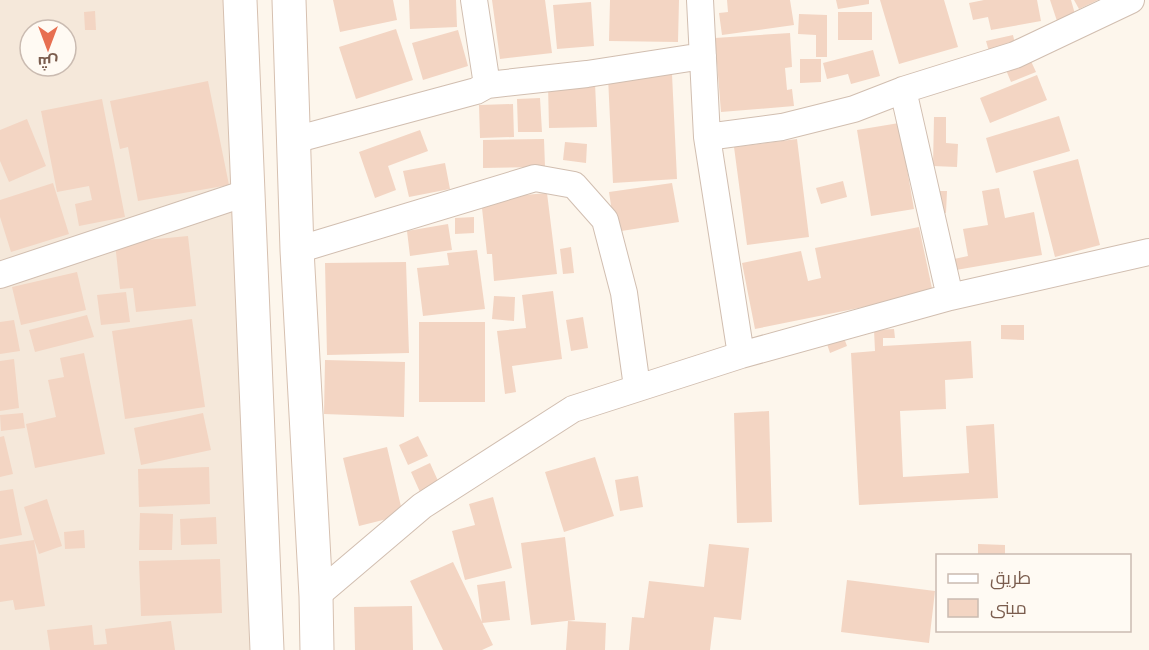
<svg xmlns="http://www.w3.org/2000/svg" width="1149" height="650" font-family="'DM Sans',Cairo,sans-serif">
  <style>
    .residential { fill: #f5e8da; fill-rule: evenodd }
    .building { fill: #f3d5c3 }
    .lines { fill: none; stroke-linecap: round; stroke-linejoin: round }
    .street-casing { stroke: #d1beb0; stroke-width: 28 }
    .secondary-casing { stroke: #d6c0b0; stroke-width: 35 }
    .street { stroke: #fff; stroke-width: 26 }
    .secondary { stroke: #fff; stroke-width: 33 }
  </style>
  <rect width="100%" height="100%" fill="#fdf6ec"/>
  <path class="residential" d="M0,0H228L273,650H0ZM30,30H66V66H30Z"/>
  <path class="building" d="M333,0H393L397,20L340,32Z
    M409,0H456L457,27L410,29Z
    M492,0H545L552,53L500,59Z
    M610,0H679L678,42L609,41Z
    M727,0H790L794,25L722,35L719,13L728,12Z
    M836,0H869V4L838,9Z
    M880,0H944L958,47L899,64Z
    M984,0H1037L1041,21L991,30L988,17L973,20L969,3Z
    M1050,0H1071L1075,14L1057,21Z
    M1074,0H1098L1079,9Z
    M591,2L594,46L557,49L553,5Z
    M95,11L96,30H85L84,12Z
    M838,12H872V40H838Z
    M799,14L827,15V57H816V35L798,34Z
    M396,29L413,80L356,99L339,47Z
    M458,30L468,66L423,80L412,43Z
    M790,33L792,67L785,68L787,90L792,89L794,106L721,112L715,38Z
    M1013,35L1016,48L990,55L986,41Z
    M873,50L880,76L851,84L848,74L827,79L823,63Z
    M800,59H821V82L800,83Z
    M1030,59L1036,72L1011,82L1006,70Z
    M672,74L677,179L613,183L608,77Z
    M1037,75L1047,100L990,123L980,98Z
    M208,81L229,185L138,201L128,147L120,149L110,101Z
    M595,83L597,127L549,128L548,85Z
    M540,98L542,132H518L517,99Z
    M102,99L125,217L79,226L75,204L92,200L89,186L57,192L41,111Z
    M513,104L514,137L480,138L479,105Z
    M1059,116L1070,151L996,173L986,138Z
    M934,117H946V143L958,144L957,167L933,166Z
    M27,119L46,166L9,182L0,161V130Z
    M899,123L914,209L871,216L857,130Z
    M420,130L428,151L388,166L396,190L375,198L359,152Z
    M544,139L545,167L483,168V140Z
    M797,139L809,237L747,245L734,147Z
    M565,142L587,144L586,163L563,160Z
    M1078,159L1100,245L1055,257L1033,171Z
    M445,163L450,189L409,197L403,171Z
    M843,181L847,197L821,204L816,188Z
    M53,183L69,234L11,252L0,217V200Z
    M672,183L679,222L615,232L609,192Z
    M999,188L1005,218L1034,212L1042,255L956,270L954,259L968,256L963,229L988,225L982,191Z
    M939,191H947L946,213L937,212Z
    M547,193L557,274L494,281L492,254H487L481,199Z
    M474,217V233L455,234V218Z
    M448,224L452,250L410,256L407,231Z
    M919,227L933,293L755,329L742,263L801,251L808,281L821,278L815,248Z
    M188,236L196,306L136,312L133,288L120,289L115,243Z
    M571,247L574,273L563,274L560,249Z
    M477,250L485,309L423,316L417,268L449,265L447,253Z
    M406,262L409,353L327,355L325,263Z
    M77,272L86,310L21,325L12,287Z
    M553,291L562,359L512,366L516,392L505,394L497,331L526,328L522,295Z
    M126,292L130,322L101,325L97,295Z
    M494,296L515,297L514,321L492,319Z
    M87,315L94,337L35,352L29,330Z
    M583,317L588,348L571,351L566,320Z
    M192,319L205,407L125,419L112,331Z
    M14,320L20,351L0,354V322Z
    M419,322H485V402H419Z
    M1001,325H1024V340L1001,339Z
    M894,329L895,338H883V346L971,341L973,378L945,380L946,409L900,411L903,477L969,473L966,426L994,424L998,498L859,505L851,353L875,351L874,330Z
    M844,338L847,346L830,353L827,344Z
    M84,353L105,454L35,468L26,424L56,417L48,380L64,377L60,358Z
    M14,359L19,408L0,411V361Z
    M325,360L405,362L404,417L324,414Z
    M769,411L772,522L737,523L734,413Z
    M23,413L25,428L1,431L0,415Z
    M203,413L211,450L141,465L134,428Z
    M4,436L13,474L0,477V437Z
    M418,436L428,456L408,465L399,445Z
    M387,447L403,515L359,526L343,458Z
    M595,457L614,516L564,532L545,472Z
    M430,463L439,483L420,492L411,472Z
    M209,467L210,504L139,507L138,469Z
    M638,476L643,507L620,511L615,480Z
    M13,489L22,535L0,539V491Z
    M493,497L512,568L465,580L452,531L475,525L469,504Z
    M47,499L62,546L39,554L34,540L45,606L15,610L13,600L0,602V545L34,540L24,507Z
    M140,513L173,514L172,550H139Z
    M216,517L217,544L181,545L180,519Z
    M84,530L85,548L65,549L64,532Z
    M565,537L575,620L531,625L521,543Z
    M709,544L749,548L741,620L714,617L710,650H629L632,617L644,618L649,581L704,587Z
    M978,544L1005,545V555H978Z
    M220,559L222,613L141,616L139,561Z
    M453,562L493,645L482,650H443L410,581Z
    M847,580L935,591L929,643L841,632Z
    M505,581L510,620L482,623L477,585Z
    M412,606L413,650H355L354,607Z
    M171,621L175,650H50L47,630L92,625L94,645L107,644L105,629Z
    M568,621L606,623L605,650H566Z"/>
  <g class="lines">
    <g class="street-casing">
      <path id="street" d="M474,0L487,85
        M700,0L707,137L741,355
        M903,90L950,297
        M707,137L782,127L854,109L903,90L1015,55L1131,0
        M294,140L476,91L487,85L587,74L703,56
        M297,250L535,178L574,185L605,220L624,293L637,387
        M0,275L249,192
        M316,596L422,506L573,409L741,355L950,297L1149,252"/>
    </g>
    <g class="secondary-casing">
      <path id="secondary" d="M240,0L267,650
        M289,0L297,250L316,596L317,650"/>
    </g>
    <use href="#street" class="street"/>
    <use href="#secondary" class="secondary"/>
  </g>
  <rect x="936" y="554" width="195" height="78" fill="#fffaf3" stroke="#cabbb1" stroke-width="1.5"/>
  <rect x="948" y="574" width="30" height="9" fill="#ffffff" stroke="#cabbb1" stroke-width="1.5"/>
  <text x="990" y="584" font-size="18" fill="#7a5c4d">طريق</text>
  <rect x="948" y="599" width="30" height="18" fill="#f3d5c3" stroke="#cabbb1" stroke-width="1.5"/>
  <text x="990" y="614" font-size="18" fill="#7a5c4d">مبنى</text>
  <g transform="translate(48 48) rotate(180)"><circle r="28" fill="#fffaf3" stroke="#cabbb1" stroke-width="1.5"/>
  <path d="M0-4.5L10 22L0 15L-10 22Z" fill="#e76f51"/>
  <text y="-9" font-size="16" font-weight="bold" text-anchor="middle" fill="#7a5c4d">ش</text>
  </g>
</svg>
